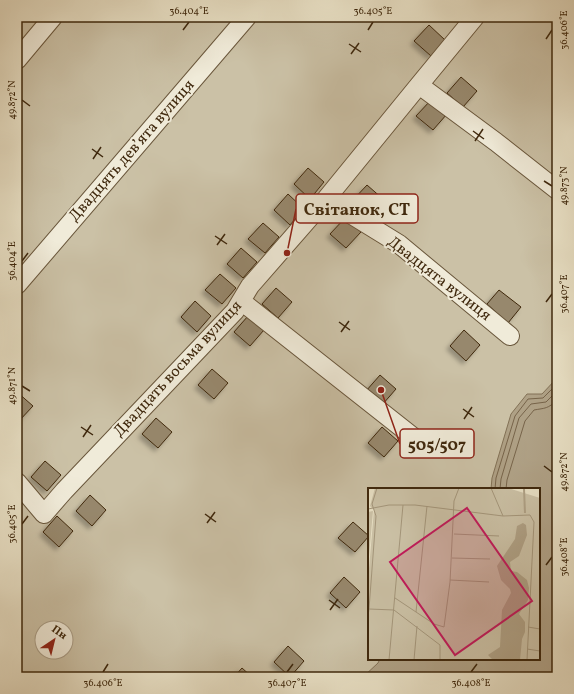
<svg xmlns="http://www.w3.org/2000/svg" width="574" height="694" font-family="Vollkorn,serif">
  <style>
    .green { fill: #cbc1a6; stroke: #85745a; fill-rule: evenodd }
    .water { fill: #afa186; stroke: #827156 }
    .lines { fill: none; stroke-linecap: round; stroke-linejoin: round }
    .shore { stroke: #77644a; stroke-width: 1 }
    .building { fill: #97886d; stroke: #3f280d; filter: url(#shadow) }
    .minor-casing { stroke: #69563b; stroke-width: 20 }
    .minor { stroke: #f0ebd9; stroke-width: 18 }
    .ticks { fill: none; stroke: #3f280d; stroke-width: 1.5 }
    .labels { text-anchor: middle; dominant-baseline: central; stroke-width: 4; stroke-linejoin: round; paint-order: stroke }
    .street-label { font-size: 16px; fill: #3f280d; stroke: #f0ebd9 }
    .inset-river { fill: none; stroke: #afa186; stroke-width: 2 }
    .inset-road { fill: none; stroke: #a4967b; stroke-width: 1 }
    .view { fill: #c2185b; fill-opacity: 0.15; stroke: #c2185b; stroke-width: 2 }
    .inset-edge { fill: none; stroke: #3f280d; stroke-width: 2 }
    .leader { fill: none; stroke: #8f2418; stroke-width: 1.5 }
    .callout-dot { fill: #8f2418; stroke: #f0ebd9; stroke-width: 1.5 }
    .callout { fill: #f0ebd9; stroke: #8f2418; stroke-width: 1.5 }
    .callout-label { font-size: 17px; text-anchor: middle; font-weight: bold; fill: #3f280d }
    .neatline { fill: none; stroke: #3f280d; stroke-width: 1.5 }
    .ticks-label { font-size: 10px; text-anchor: middle; fill: #3f280d }
  </style>
  <defs>
    <filter id="shadow"><feDropShadow dx="-3.5" dy="3.5" stdDeviation="2" flood-color="#0004"/></filter>
  </defs>
  <rect width="100%" height="100%" fill="#e8e0c5"/>
  <filter id="stains"><feTurbulence type="fractalNoise" baseFrequency=".005" numOctaves="4"/><feColorMatrix values="0 0 0 0 .2 0 0 0 0 .09 0 0 0 0 .02 0 0 0 .5 -.17"/></filter>
  <radialGradient id="worn" r=".72"><stop offset=".6" stop-color="#630" stop-opacity="0"/><stop offset="1" stop-color="#630" stop-opacity=".3"/></radialGradient>
  <path class="green" d="M17,17H557V677H17ZM369,489H539V659H369ZM42,628H66V652H42Z"/>
  <path class="water" d="M557,378V674L551,677H363L378,663L380,659H539V489H491L492,478L511,414L527,394H542Z"/>
  <g class="lines">
    <path class="shore" d="M495,489L496,478L515,416L528,399L543,398L557,384
      M500,489L501,479L519,418L531,404L546,402L557,391
      M506,489L507,480L525,421L534,410C545,408 548,409 557,400"/>
  </g>
  <path class="building" d="M429,25L445,40L431,56L414,41Z
    M461,77L477,91L463,107L447,93Z
    M431,100L447,114L433,130L416,116Z
    M308,168L324,182L310,199L294,184Z
    M367,185L383,199L369,215L352,201Z
    M288,194L304,209L290,225L274,210Z
    M345,218L361,232L346,248L330,234Z
    M263,223L279,237L265,253L248,239Z
    M241,248L257,262L243,278L227,264Z
    M220,274L236,288L222,304L205,290Z
    M276,288L292,302L278,318L262,304Z
    M499,290L521,307L508,323L487,304Z
    M195,301L211,316L197,332L181,317Z
    M248,316L264,330L250,346L234,332Z
    M464,330L480,345L466,361L450,346Z
    M212,369L228,383L214,399L198,385Z
    M380,375L396,389L382,405L366,391Z
    M17,392L33,406L18,422L17,421Z
    M156,418L172,432L158,448L142,434Z
    M382,427L398,441L384,457L368,443Z
    M45,461L61,475L47,491L31,477Z
    M90,495L106,510L92,526L76,511Z
    M57,516L73,531L59,547L43,532Z
    M353,522L369,536L355,552L338,538Z
    M344,577L360,592L346,608L330,593Z
    M288,646L304,661L290,677L274,662Z
    M242,668L252,677H234Z"/>
  <g class="lines">
    <g class="minor-casing">
      <path id="minor" d="M17,60L53,17
        M419,85L496,142L557,190
        M326,199L399,244L510,336
        M17,285L247,17
        M241,301L426,447
        M17,482L44,514L64,491L235,311L250,286L326,199L419,85L475,17"/>
    </g>
    <use href="#minor" class="minor"/>
  </g>
  <path class="ticks" d="M183,30L189,22M368,30L373,22M546,39L552,30M349,44L361,52M351,54L359,43M22,100L30,106M473,131L484,139M475,141L483,129M92,149L103,157M93,159L101,147M544,181L552,186M215,236L227,244M217,245L225,234M22,261L28,253M546,302L552,294M339,322L350,330M341,332L349,321M22,386L30,391M463,409L474,417M464,419L472,407M81,427L93,435M83,437L91,425M544,466L552,472M205,514L216,522M207,523L215,512M22,524L28,516M546,565L552,557M329,600L340,608M330,610L338,599M103,672L108,664M287,672L293,664M471,672L477,664"/>
  <g class="labels">
    <g class="street-label">
      <text transform="translate(132 151) rotate(-49)">Двадцять дев’ята вулиця</text>
      <text transform="translate(439 279) rotate(38)">Двадцята вулиця</text>
      <text transform="translate(178 369) rotate(-47)">Двадцать восьма вулиця</text>
    </g>
  </g>
  <g transform="translate(368 488)">
    <rect width="172" height="172" fill="#e8e0c5"/>
    <path d="M7,0H140L172,10V172H0V92L6,22L2,18ZM5,23L0,80V24Z" fill="#cbc1a6"/>
    <path d="M155,35L158,37L159,47L151,68L142,74L143,83L149,84L159,92L161,100L160,112L151,126L157,134V144L154,151L152,172H125L120,167L132,159L134,122L143,105L142,101L133,92L129,78L147,51L149,38Z" fill="#afa186"/>
    <path class="inset-river" d="M156,1L157,25"/>
    <path class="inset-road" d="M123,0L135,28M0,21L21,17H47L135,28L162,27L166,34L159,172M86,46L131,48M84,70L122,71M82,92L121,94M27,110L66,136L76,139L82,94L86,13L91,0M1,121L8,28L4,16L9,0M26,122L72,157V172M48,124L59,18M0,128L1,121L26,122M160,139L172,141M159,161L172,163M21,172L35,17M46,172L49,138"/>
    <path class="view" d="M99,20L164,113L87,167L22,74Z"/>
    <rect width="172" height="172" class="inset-edge"/>
  </g>
  <path class="leader" d="M287 253L296 209M381 390L400 444"/>
  <g class="callout-dot">
    <circle cx="287" cy="253" r="4"/>
    <circle cx="381" cy="390" r="4"/>
  </g>
  <g class="callout">
    <rect x="296" y="194" width="122" height="29" rx="4"/>
    <rect x="400" y="429" width="74" height="29" rx="4"/>
  </g>
  <g class="callout-label">
    <text x="357" y="215">Світанок, СТ</text>
    <text x="437" y="450">505/507</text>
  </g>
  <rect width="574" height="694" fill="none" stroke="#e8e0c5" stroke-width="44"/>
  <g transform="translate(54 640) rotate(35)"><circle r="19" fill="#f0ebd9" stroke="#a99d87"/>
  <path d="M0-3L7 15L0 10L-7 15Z" fill="#8f2418"/>
  <text y="-6" font-size="11" font-weight="bold" text-anchor="middle" fill="#3f280d">Пн</text>
  </g>
  <rect x="22" y="22" width="530" height="650" class="neatline"/>
  <g class="ticks-label">
    <text x="189" y="14">36.404°E</text>
    <text x="373" y="14">36.405°E</text>
    <text transform="translate(563 30) rotate(-90)" y="4">36.406°E</text>
    <text transform="translate(11 100) rotate(-90)" y="4">49.872°N</text>
    <text transform="translate(563 186) rotate(-90)" y="4">49.873°N</text>
    <text transform="translate(11 261) rotate(-90)" y="4">36.404°E</text>
    <text transform="translate(563 294) rotate(-90)" y="4">36.407°E</text>
    <text transform="translate(11 386) rotate(-90)" y="4">49.871°N</text>
    <text transform="translate(563 472) rotate(-90)" y="4">49.872°N</text>
    <text transform="translate(11 524) rotate(-90)" y="4">36.405°E</text>
    <text transform="translate(563 557) rotate(-90)" y="4">36.408°E</text>
    <text x="103" y="686">36.406°E</text>
    <text x="287" y="686">36.407°E</text>
    <text x="471" y="686">36.408°E</text>
  </g>
  <rect width="100%" height="100%" filter="url(#stains)"/>
  <rect width="100%" height="100%" fill="url(#worn)"/>
</svg>
